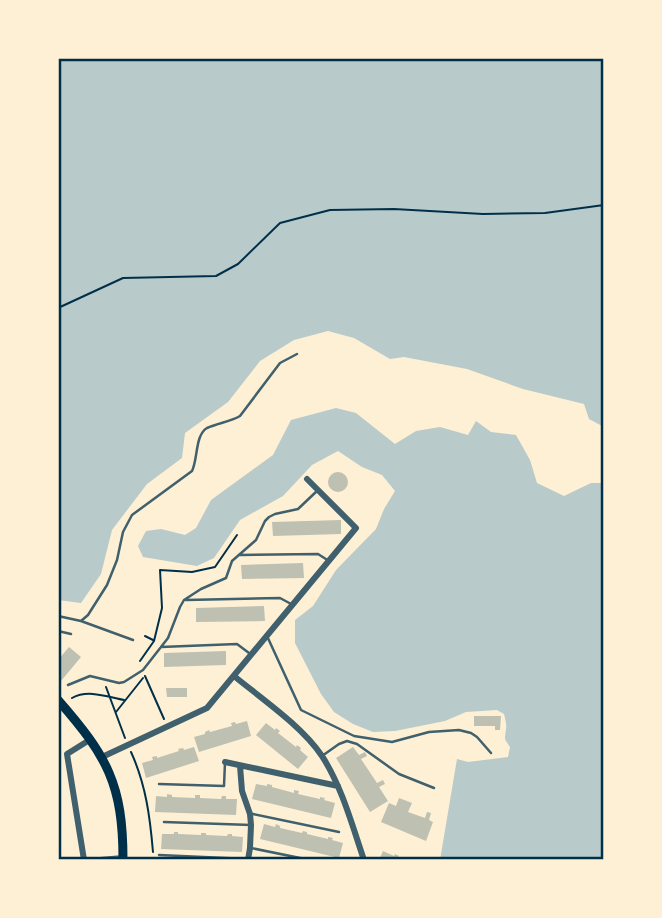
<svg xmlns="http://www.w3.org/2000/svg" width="662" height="918" font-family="'Nunito Sans',sans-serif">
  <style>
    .green { fill: #b9caca }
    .building { fill: #bec0b2 }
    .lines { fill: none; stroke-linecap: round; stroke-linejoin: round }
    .path { stroke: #003049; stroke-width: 2 }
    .service { stroke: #3f606c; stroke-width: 2.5 }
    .minor { stroke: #3f606c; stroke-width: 6 }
    .secondary { stroke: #003049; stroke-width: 9 }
    .neatline { fill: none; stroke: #003049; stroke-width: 2.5 }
  </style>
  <rect width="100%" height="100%" fill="#fdf0d5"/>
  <path class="green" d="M58,58H604V427L589,419L584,404L523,389L467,369L404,357L390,359L354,338L328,331L294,340L260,361L228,402L185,433L182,458L147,484L112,530L101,574L81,603L58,600Z
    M336,408L356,413L395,444L416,431L440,427L468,435L476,421L491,432L516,435L530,460L537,483L564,496L591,483H604V860H440L457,759L468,762L508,757L510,747C503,737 505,740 506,729C507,725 505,718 504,714L497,710L466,712L445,721L395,731L373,732L353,724L334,712L321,694L295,643V620L313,606L336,570L376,529L384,509L395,491L382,475L362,467L338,451L312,465L283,496L240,520L214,558L197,566L143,557L138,546L146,531L161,529L185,535L196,528L211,500L273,455L291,420Z"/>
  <path class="building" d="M328 482a10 10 0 1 1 20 0a10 10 0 1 1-20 0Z
    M341,520V534L273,536L272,522Z
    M303,563L304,578L242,579L241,565Z
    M264,606L265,621L196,622V608Z
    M69,647L81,657L61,681L58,677V660Z
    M226,651V665L164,667V653Z
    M166,688H187V697H167Z
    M474,716H501L500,730H495V726H474Z
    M247,721L251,736L199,752L194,737L205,734V732L209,730L210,732L232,726L231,723L235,722L236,724Z
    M266,723L275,730L276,728L280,731L278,733L296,747L297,745L301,748L300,750L308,757L298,769L256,735Z
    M194,747L199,761L146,778L142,763L153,760L152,757L157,756V758L179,751L178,749L183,748L184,750Z
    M353,747L359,755L365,752L367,756L361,759L377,783L383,780L385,784L379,787L388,801L370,812L336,758Z
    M256,784L267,786V784L272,785V787L294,793V790L299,791L298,794L320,799V797L325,798L324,800L335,803L331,818L252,799Z
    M167,794L172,795V797L195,798V795H200V798L221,799L222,796H226V799H237L236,815L155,812L156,796L167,797Z
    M399,798L412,803L408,812L425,818L427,812L431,813L429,820L433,822L426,841L381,822L389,803L396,806Z
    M264,824L275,827L276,824L280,826V828L302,833L303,831L307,832V834L328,839V837L333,838L332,840L343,843L339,858L260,839Z
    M174,832H178V834L201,835V833H206V835L227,836L228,834H232V836L243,837L242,852L161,849L162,834H174Z
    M383,851L394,856L395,854L399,856L398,858L404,860H379Z"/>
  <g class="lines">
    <path class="path" d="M58,308L123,278L216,276L238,264L280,223L330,210L394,209L483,214L545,213L604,205
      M145,636L153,640
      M140,661L154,641L162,608L160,570L192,572L215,567L237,535
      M145,676L164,719
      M106,687L125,738
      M72,698C88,689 108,697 124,700
      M116,712L143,678
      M131,752C146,785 150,817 153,852"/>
    <path class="service" d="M240,555L318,554L329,561
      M186,600L280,598L293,605
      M58,616L81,621L133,640
      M81,621L88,615L107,585L117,560L123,532L132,515L192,471C198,459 195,435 207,428C218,423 230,422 240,416L280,363L297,354
      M58,631L71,634
      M267,636L301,710L354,736L392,742L429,732L459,730L471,733L477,737L491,753
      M161,647L237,644L249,653
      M68,685L90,676L119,683L124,682L143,670L168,638L180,607L184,600L201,589L226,578L232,561L256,540L265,521L269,517L275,514L298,509L318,490
      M322,756L339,744L347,741L357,744L399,774L434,788
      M159,784L224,786L225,762
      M253,814L339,832
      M164,822L251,825
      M251,848L310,860
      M159,855L248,859"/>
    <path class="minor" d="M234,676C262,699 302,726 322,756C342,787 352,825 364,860
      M102,757L207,708L356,528L307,479
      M225,762L338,786
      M240,766L242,791L250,814L251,825L250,848L248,860
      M84,860L67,754L91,739
      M100,860L123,858"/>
    <path class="secondary" d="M58,700C107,756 123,784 123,860"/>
  </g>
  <rect width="662" height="918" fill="none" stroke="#fdf0d5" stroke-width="119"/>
  <rect x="60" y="60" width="542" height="798" class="neatline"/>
</svg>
